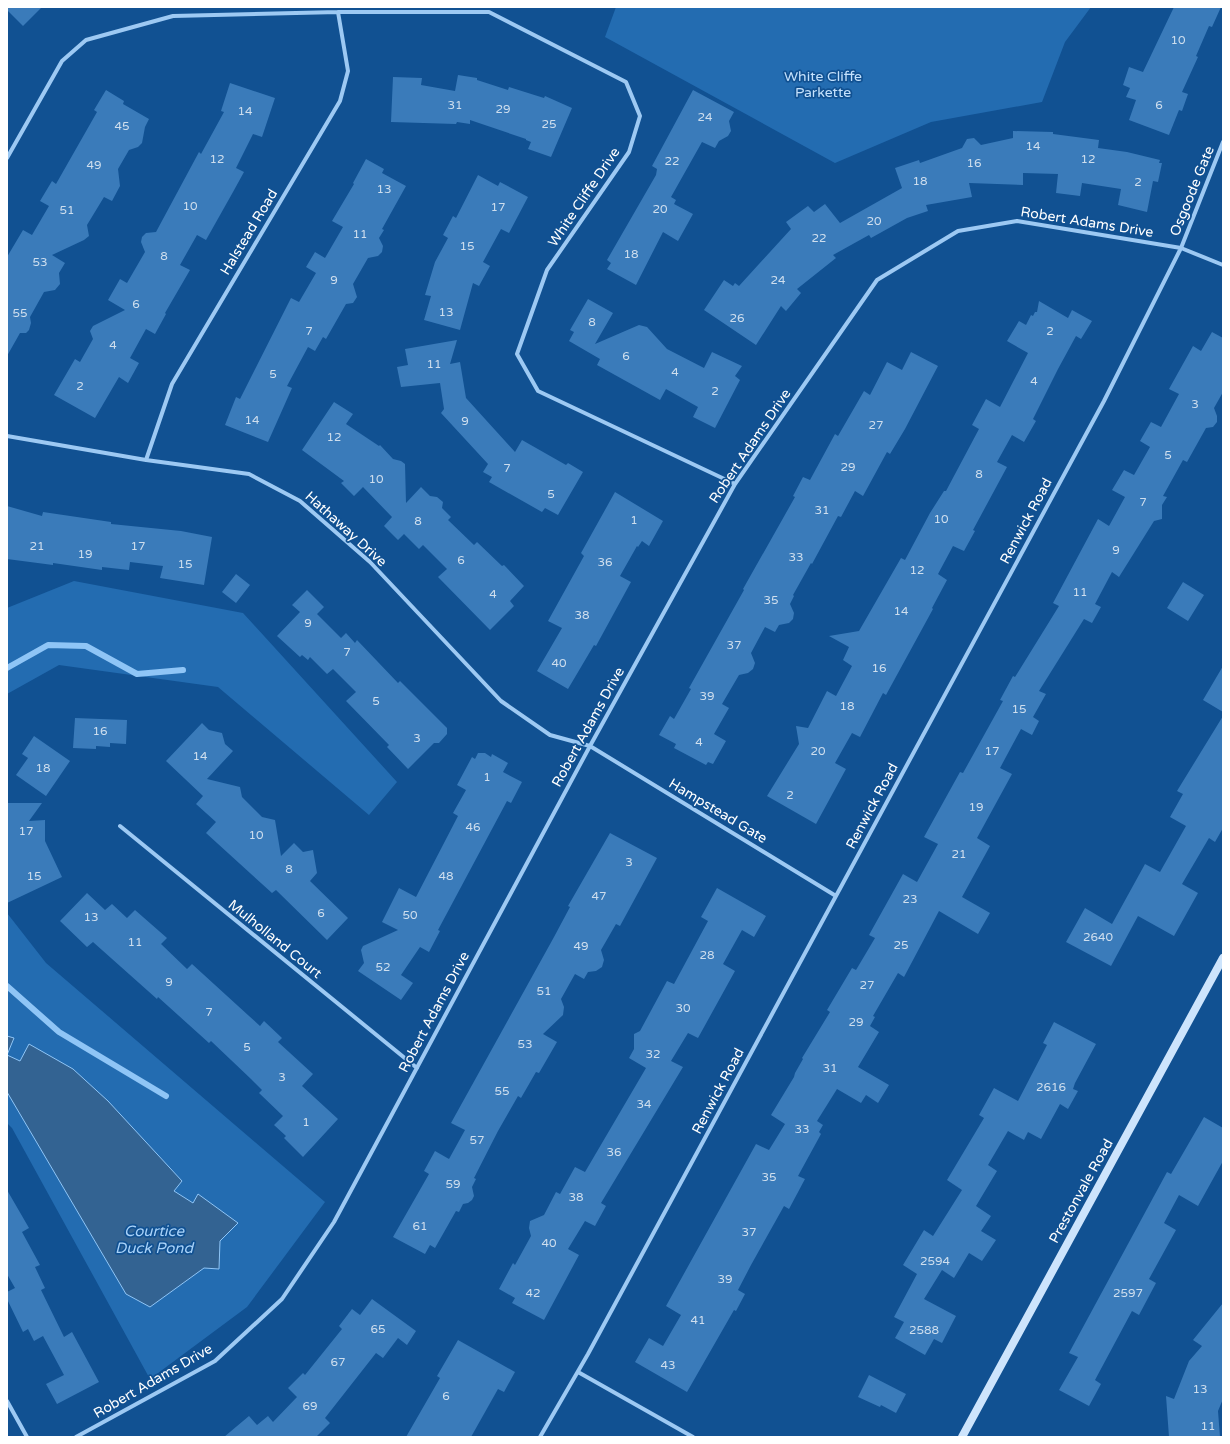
<svg xmlns="http://www.w3.org/2000/svg" width="1230" height="1444" font-family="'Varela Round',sans-serif">
  <style>
    .green { fill: #236cb1 }
    .water { fill: #336392; stroke: #8fc5f6 }
    .lines { fill: none; stroke-linecap: round; stroke-linejoin: round }
    .stream { stroke: #8fc5f6; stroke-width: 6 }
    .building { fill: #3a7bba }
    .street { stroke: #9dc9f3; stroke-width: 4 }
    .secondary { stroke: #cde4fc; stroke-width: 8 }
    .labels { text-anchor: middle; dominant-baseline: central; stroke-width: 3.5; stroke-linejoin: round; paint-order: stroke }
    .number-label { font-size: 12px; fill: #cedeee }
    .park-label { font-size: 14px; fill: #c5e2fd; stroke: #115192 }
    .street-label { font-size: 14px; fill: #fff; stroke: #115192 }
    .water-label { font-size: 15px; font-style: italic; fill: #a9d3fa; stroke: #115192 }
  </style>
  <rect width="100%" height="100%" fill="#115192"/>
  <path class="green" d="M616,7H1091L1065,42L1042,102L931,122L835,163L605,37Z
    M74,581L243,613L397,782L369,815L218,687L59,665L7,694V608Z
    M7,913L46,963L325,1202L247,1307L150,1379L12,1128L7,1123Z"/>
  <path class="water" d="M7,1036L14,1038L7,1055L20,1061L29,1044L73,1069L108,1101L182,1181L174,1191L193,1203L198,1194L238,1223L220,1241L219,1269L204,1268L150,1307L126,1294L7,1092Z"/>
  <g class="lines">
    <path class="stream" d="M7,668L48,645L86,646L137,674L183,670
      M7,986L59,1032L166,1096"/>
  </g>
  <path class="building" d="M7,7H42L23,26L7,10Z
    M1174,7H1221L1212,27L1209,26L1196,56L1198,57L1182,92L1188,94L1182,111L1179,110L1169,135L1129,120L1136,100L1126,97L1130,88L1123,85L1129,67L1143,72Z
    M458,75L477,78V80L508,90L509,87L544,98L545,96L572,108L551,157L528,149L531,142L526,140V139L470,120V124L457,122L456,124L391,122L393,77L422,78L421,85L455,91Z
    M230,83L275,98L262,137L253,134L236,168L244,172L233,192L206,240L197,235L180,265L190,270L165,313L166,314L155,334L146,329L130,358L139,363L128,383L119,377L95,418L54,395L75,359L80,362L93,339L90,331L93,326L125,310L108,300L120,279L127,283L145,252L141,242L142,237L146,233L156,232L199,152L201,154L224,112L221,111Z
    M106,90L124,101L123,104L149,119L145,127L142,143L138,147L129,150L118,169L120,186L112,201L104,197L87,225L89,236L84,240L52,255L65,263L59,273L60,284L55,290L44,292L30,317L31,323L29,330L26,333H20L7,356V257L23,230L32,235L49,206L40,201L52,181L56,184L97,112L94,110Z
    M693,90L734,112L729,121L731,131L728,136L719,141L715,148L702,142L671,197L676,200L674,204L693,214L678,241L663,232L636,285L607,269L611,263L607,260L656,175L657,169L652,166Z
    M1013,131L1053,132V134L1099,140L1098,148L1127,152L1160,160L1159,163H1162L1158,182L1153,181L1147,212L1118,205L1121,189L1082,183L1080,196L1056,193L1058,174L1023,173V185L969,183L972,197L926,205L928,211L907,218L871,238L869,235L833,255L836,258L797,289L801,293L786,311L781,306L756,345L704,310L724,280L733,286L735,283L739,286L791,229L786,222L808,206L814,212L825,204L840,223L902,188L895,168L919,160L920,163L962,148L967,139L974,138L981,145L1013,138Z
    M366,159L384,169L382,173L406,186L382,229L384,230L379,238L383,246L382,252L378,256L368,258L353,284L357,297L353,303L346,304L326,339L323,337L315,351L308,347L287,386L292,388L268,442L225,425L236,397L240,399L291,298L299,302L316,273L306,267L315,252L325,258L343,227L332,221L354,184L353,183Z
    M478,175L498,186L500,182L528,197L509,233L501,229L483,262L490,266L479,286L473,283L460,330L424,320L431,296L425,295L435,262L448,238L443,235L453,216L456,218Z
    M588,299L613,313L595,344L639,325L647,327L667,349L704,368L712,352L742,366L735,376L740,380L715,428L693,417L698,407L666,389L660,400L597,365L600,359L569,341L574,332L570,330Z
    M1039,301L1068,318L1072,310L1092,321L1081,339L1076,336L1058,369L1033,419L1036,421L1024,442L1012,435L997,462L1007,467L973,530L975,531L964,551L953,546L938,574L947,580L932,608L933,609L886,695L883,693L860,737L852,733L835,763L846,769L816,824L767,796L799,744L796,726L808,728L827,691L836,696L852,666L843,660L849,647L829,636L859,631L901,558L905,560L930,513L944,491H946L979,429L972,425L986,399L1000,407L1028,353L1007,341L1019,321L1026,325L1031,315L1033,316L1035,312H1037Z
    M1212,332L1223,338V392L1214,408L1217,416V422L1213,427L1206,428L1187,462L1183,460L1163,496L1167,497L1162,505V519L1154,521L1119,577L1112,572L1095,604L1101,607L1092,623L1084,619L1039,691L1046,694L1033,717L1039,721L1032,735L1021,729L1000,768L1012,774L977,838L990,846L962,897L990,913L978,934L939,911L904,977L898,973L873,1016L875,1017L870,1026L879,1032L858,1067L889,1085L878,1103L866,1095L861,1103L837,1089L817,1121L823,1125L819,1132L821,1134L798,1176L805,1179L789,1209L784,1206L751,1265L738,1290L745,1294L736,1311L734,1310L687,1392L635,1362L649,1338L663,1346L681,1315L666,1306L756,1144L769,1150L785,1124L771,1115L794,1077L795,1073L803,1059L802,1058L830,1012L827,1010L852,968L856,970L875,938L869,935L903,874L917,882L938,844L924,837L960,772L963,773L1003,701L1000,700L1013,676L1015,677L1059,606L1053,603L1098,519L1109,526L1125,497L1112,490L1124,470L1134,475L1150,447L1140,441L1151,422L1161,427L1179,394L1169,389L1193,346L1201,351Z
    M457,340L450,364L460,362L466,398L515,452L522,440L566,465L568,463L583,472L558,515L545,508L542,512L489,482L492,477L483,472L488,464L441,413L444,409L440,383L401,387L397,367L408,365L405,349Z
    M911,352L938,366L905,429L890,454L887,452L863,496L855,491L841,517L838,516L812,564L811,563L793,595L794,596L790,604L794,613L793,619L789,623L779,625L775,632L765,627L751,653L755,663L753,669L748,673L739,675L722,704L729,708L714,734L726,741L713,764L708,762L706,765L674,748L676,744L659,735L670,716L674,719L691,689L689,688L744,590L743,589L795,497L793,496L803,477L810,480L835,434L838,436L864,391L870,395L887,362L902,370Z
    M334,402L353,414L346,424L379,446L380,445L393,459L401,461L405,464L406,503L421,487L430,496L437,497L443,502L442,508L451,517L448,520L474,545L477,542L502,566L504,565L524,586L510,601L514,606L490,630L438,577L447,569L423,545L419,549L404,534L398,540L384,526L392,517L363,487L354,496L341,483L344,481L302,450Z
    M615,492L663,521L649,546L642,541L638,547L637,546L620,576L631,582L596,646L594,645L568,689L537,671L562,628L548,621L584,556L581,553Z
    M7,506L42,516L43,512L111,522V524L181,531L212,537L204,585L160,578L163,566L130,562L129,570L102,567V570L53,563V565L7,559Z
    M236,574L250,585L236,603L222,592Z
    M1183,582L1204,595L1188,621L1167,608Z
    M307,590L324,607L317,614L341,638L346,633L355,643L357,640L398,683L400,681L447,728V734L439,743H434L408,769L387,747L389,745L346,701L356,692L333,669L327,674L310,657L308,660L302,655L300,657L277,636L300,612L292,605Z
    M1223,666V712L1203,700Z
    M1223,716V828L1215,842L1209,838L1182,884L1198,893L1174,936L1138,916L1111,966L1066,942L1085,908L1112,924L1145,864L1160,872L1186,826L1170,817L1183,794L1177,791Z
    M75,718L127,720L126,744L110,743V747L96,746V749L73,748Z
    M202,723L209,730L222,733L225,744L233,751L207,779L240,787L242,797L262,817L275,820L281,856L294,843L303,852L313,850L317,873L310,881L348,918L327,940L276,890L272,893L206,833L216,822L196,804L203,796L166,761Z
    M34,736L70,761L46,796L16,775L28,758L22,754Z
    M478,753H485L491,757L492,754L508,763L503,772L522,782L511,803L507,801L438,930L440,931L429,952L420,947L401,975L413,983L401,1000L358,971L364,963L361,950L363,946L398,930L382,922L399,888L416,897L458,816L453,813L466,790L457,785L472,757L475,759Z
    M7,803H42L29,821L45,820V841L62,877L7,903Z
    M610,833L657,858L620,926L616,924L601,950L604,960L602,967L596,971L588,972L584,979L575,974L561,999L564,1007L563,1015L543,1034L557,1042L539,1073L536,1072L521,1098L518,1096L498,1131L474,1178L476,1179L472,1187L474,1196L472,1200L468,1203L463,1204L459,1212L456,1211L435,1248L430,1245L425,1254L393,1237L429,1174L424,1171L435,1151L449,1159L465,1130L451,1123L554,937L570,907L568,906Z
    M717,888L766,916L754,937L742,930L723,964L735,971L698,1038L688,1033L671,1061L683,1067L601,1203L606,1206L595,1226L585,1221L568,1249L579,1255L544,1320L512,1303L515,1298L499,1289L513,1263L515,1265L531,1236L529,1228L530,1221L544,1215L556,1192L560,1194L575,1167L585,1172L646,1068L629,1058L634,1049V1034L640,1031L667,981L674,984L708,921L701,917Z
    M87,893L105,910L112,904L127,918L135,910L167,938L161,944L187,969L192,964L260,1026L264,1021L282,1038L278,1042L313,1074L302,1086L338,1119L303,1157L284,1138L286,1136L274,1125L283,1116L259,1093L262,1090L251,1079L211,1041L209,1043L158,997L157,999L93,942L87,947L60,921Z
    M1054,1022L1096,1044L1075,1083L1073,1089L1078,1091L1068,1109L1060,1104L1041,1139L1028,1132L1024,1140L1008,1131L988,1165L997,1171L976,1206L991,1216L981,1231L996,1240L982,1261L969,1253L954,1278L942,1270L924,1299L956,1316L942,1343L934,1339L925,1355L895,1338L904,1322L894,1317L917,1274L903,1265L924,1230L933,1236L962,1190L947,1180L984,1118L979,1115L994,1088L1018,1101L1047,1045L1043,1043Z
    M1204,1117L1223,1128V1161L1198,1206L1179,1195L1164,1223L1176,1230L1149,1279L1156,1283L1139,1315L1132,1311L1095,1380L1101,1384L1089,1406L1059,1390L1078,1357L1069,1353L1167,1172L1171,1174Z
    M7,1190L29,1228L22,1232L40,1265L35,1267L45,1288L41,1290L64,1337L72,1332L99,1382L57,1404L46,1384L64,1375L43,1336L34,1341L28,1329L23,1332L7,1299V1292L15,1288L7,1274Z
    M372,1299L416,1331L407,1345L398,1338L383,1358L376,1353L325,1418L330,1423L316,1437H224L249,1416L257,1425L268,1416L273,1422L297,1397L288,1388L303,1373L305,1375L342,1329L339,1326L352,1309L360,1315Z
    M1223,1303V1399L1218,1411L1220,1437H1169L1166,1396L1174,1399L1189,1361L1202,1346L1193,1340Z
    M458,1340L515,1372L504,1392L498,1389L471,1437H406L440,1378L437,1376Z
    M869,1375L906,1394L896,1413L881,1405L880,1407L858,1397Z"/>
  <g class="lines">
    <path class="street" d="M7,158L62,61L86,40L173,16L338,12H489L626,82L640,116L629,152L547,270L517,354L538,391L735,484
      M7,436L146,460L249,474L300,501L370,562L501,701L550,735L590,746L836,896
      M146,460L172,384L340,101L348,71L338,12
      M120,826L417,1068
      M578,1372L693,1437
      M7,1401L27,1437
      M76,1437L215,1361L282,1299L334,1222L590,746L735,484L877,280L958,231L1017,221L1181,248L1223,265
      M540,1437L588,1354L1104,401L1181,248L1223,142"/>
    <path class="secondary" d="M962,1437L1223,958"/>
  </g>
  <g class="labels">
    <g class="number-label">
      <text x="1178" y="40">10</text>
      <text x="455" y="105">31</text>
      <text x="1159" y="105">6</text>
      <text x="503" y="109">29</text>
      <text x="245" y="111">14</text>
      <text x="705" y="117">24</text>
      <text x="549" y="124">25</text>
      <text x="122" y="126">45</text>
      <text x="1033" y="146">14</text>
      <text x="217" y="159">12</text>
      <text x="1088" y="159">12</text>
      <text x="672" y="161">22</text>
      <text x="974" y="163">16</text>
      <text x="94" y="165">49</text>
      <text x="920" y="181">18</text>
      <text x="1138" y="182">2</text>
      <text x="384" y="189">13</text>
      <text x="190" y="206">10</text>
      <text x="498" y="207">17</text>
      <text x="660" y="209">20</text>
      <text x="67" y="210">51</text>
      <text x="874" y="221">20</text>
      <text x="360" y="234">11</text>
      <text x="819" y="238">22</text>
      <text x="467" y="246">15</text>
      <text x="631" y="254">18</text>
      <text x="164" y="256">8</text>
      <text x="40" y="262">53</text>
      <text x="334" y="280">9</text>
      <text x="778" y="280">24</text>
      <text x="136" y="304">6</text>
      <text x="446" y="312">13</text>
      <text x="20" y="313">55</text>
      <text x="737" y="318">26</text>
      <text x="592" y="322">8</text>
      <text x="309" y="331">7</text>
      <text x="1050" y="331">2</text>
      <text x="113" y="345">4</text>
      <text x="626" y="356">6</text>
      <text x="434" y="364">11</text>
      <text x="675" y="372">4</text>
      <text x="273" y="374">5</text>
      <text x="1034" y="381">4</text>
      <text x="80" y="386">2</text>
      <text x="715" y="391">2</text>
      <text x="1195" y="404">3</text>
      <text x="252" y="420">14</text>
      <text x="465" y="421">9</text>
      <text x="876" y="425">27</text>
      <text x="334" y="437">12</text>
      <text x="1168" y="455">5</text>
      <text x="848" y="467">29</text>
      <text x="507" y="468">7</text>
      <text x="979" y="474">8</text>
      <text x="376" y="479">10</text>
      <text x="551" y="494">5</text>
      <text x="1143" y="502">7</text>
      <text x="822" y="510">31</text>
      <text x="941" y="519">10</text>
      <text x="634" y="520">1</text>
      <text x="418" y="521">8</text>
      <text x="37" y="546">21</text>
      <text x="138" y="546">17</text>
      <text x="1116" y="550">9</text>
      <text x="85" y="554">19</text>
      <text x="796" y="557">33</text>
      <text x="461" y="560">6</text>
      <text x="605" y="562">36</text>
      <text x="185" y="564">15</text>
      <text x="917" y="570">12</text>
      <text x="1080" y="592">11</text>
      <text x="493" y="594">4</text>
      <text x="771" y="600">35</text>
      <text x="901" y="611">14</text>
      <text x="582" y="615">38</text>
      <text x="308" y="623">9</text>
      <text x="734" y="645">37</text>
      <text x="347" y="652">7</text>
      <text x="559" y="663">40</text>
      <text x="879" y="668">16</text>
      <text x="707" y="696">39</text>
      <text x="376" y="701">5</text>
      <text x="847" y="706">18</text>
      <text x="1019" y="709">15</text>
      <text x="100" y="731">16</text>
      <text x="417" y="738">3</text>
      <text x="699" y="742">4</text>
      <text x="818" y="751">20</text>
      <text x="992" y="751">17</text>
      <text x="200" y="756">14</text>
      <text x="43" y="768">18</text>
      <text x="487" y="777">1</text>
      <text x="790" y="795">2</text>
      <text x="976" y="807">19</text>
      <text x="473" y="827">46</text>
      <text x="26" y="831">17</text>
      <text x="256" y="835">10</text>
      <text x="959" y="854">21</text>
      <text x="629" y="862">3</text>
      <text x="289" y="869">8</text>
      <text x="34" y="876">15</text>
      <text x="446" y="876">48</text>
      <text x="599" y="896">47</text>
      <text x="910" y="899">23</text>
      <text x="321" y="913">6</text>
      <text x="410" y="915">50</text>
      <text x="91" y="917">13</text>
      <text x="1098" y="937">2640</text>
      <text x="135" y="942">11</text>
      <text x="901" y="945">25</text>
      <text x="581" y="946">49</text>
      <text x="707" y="955">28</text>
      <text x="383" y="967">52</text>
      <text x="169" y="982">9</text>
      <text x="867" y="985">27</text>
      <text x="544" y="991">51</text>
      <text x="683" y="1008">30</text>
      <text x="209" y="1012">7</text>
      <text x="856" y="1022">29</text>
      <text x="525" y="1044">53</text>
      <text x="247" y="1047">5</text>
      <text x="653" y="1054">32</text>
      <text x="830" y="1068">31</text>
      <text x="282" y="1077">3</text>
      <text x="1051" y="1087">2616</text>
      <text x="502" y="1091">55</text>
      <text x="644" y="1104">34</text>
      <text x="306" y="1122">1</text>
      <text x="802" y="1129">33</text>
      <text x="477" y="1140">57</text>
      <text x="614" y="1152">36</text>
      <text x="769" y="1177">35</text>
      <text x="453" y="1184">59</text>
      <text x="576" y="1197">38</text>
      <text x="420" y="1226">61</text>
      <text x="749" y="1232">37</text>
      <text x="549" y="1243">40</text>
      <text x="935" y="1261">2594</text>
      <text x="725" y="1279">39</text>
      <text x="533" y="1293">42</text>
      <text x="1128" y="1293">2597</text>
      <text x="698" y="1320">41</text>
      <text x="378" y="1329">65</text>
      <text x="924" y="1330">2588</text>
      <text x="338" y="1362">67</text>
      <text x="668" y="1365">43</text>
      <text x="1200" y="1389">13</text>
      <text x="446" y="1396">6</text>
      <text x="310" y="1406">69</text>
      <text x="1208" y="1426">11</text>
    </g>
    <g class="park-label">
      <text x="823" y="76">White Cliffe<tspan x="823" dy="16">Parkette</tspan></text>
    </g>
    <g class="street-label">
      <text transform="translate(1192 191) rotate(-68)">Osgoode Gate</text>
      <text transform="translate(584 197) rotate(-56)">White Cliffe Drive</text>
      <text transform="translate(1087 222) rotate(9)">Robert Adams Drive</text>
      <text transform="translate(249 232) rotate(-59)">Halstead Road</text>
      <text transform="translate(750 446) rotate(-56)">Robert Adams Drive</text>
      <text transform="translate(1026 521) rotate(-62)">Renwick Road</text>
      <text transform="translate(346 529) rotate(42)">Hathaway Drive</text>
      <text transform="translate(588 727) rotate(-61)">Robert Adams Drive</text>
      <text transform="translate(872 806) rotate(-62)">Renwick Road</text>
      <text transform="translate(718 811) rotate(31)">Hampstead Gate</text>
      <text transform="translate(275 939) rotate(39)">Mulholland Court</text>
      <text transform="translate(434 1012) rotate(-62)">Robert Adams Drive</text>
      <text transform="translate(718 1091) rotate(-62)">Renwick Road</text>
      <text transform="translate(1081 1191) rotate(-61)">Prestonvale Road</text>
      <text transform="translate(153 1381) rotate(-30)">Robert Adams Drive</text>
    </g>
    <g class="water-label">
      <text x="154" y="1231">Courtice<tspan x="154" dy="17">Duck Pond</tspan></text>
    </g>
  </g>
  <rect width="1230" height="1444" fill="none" stroke="#ffffff" stroke-width="16"/>
</svg>
